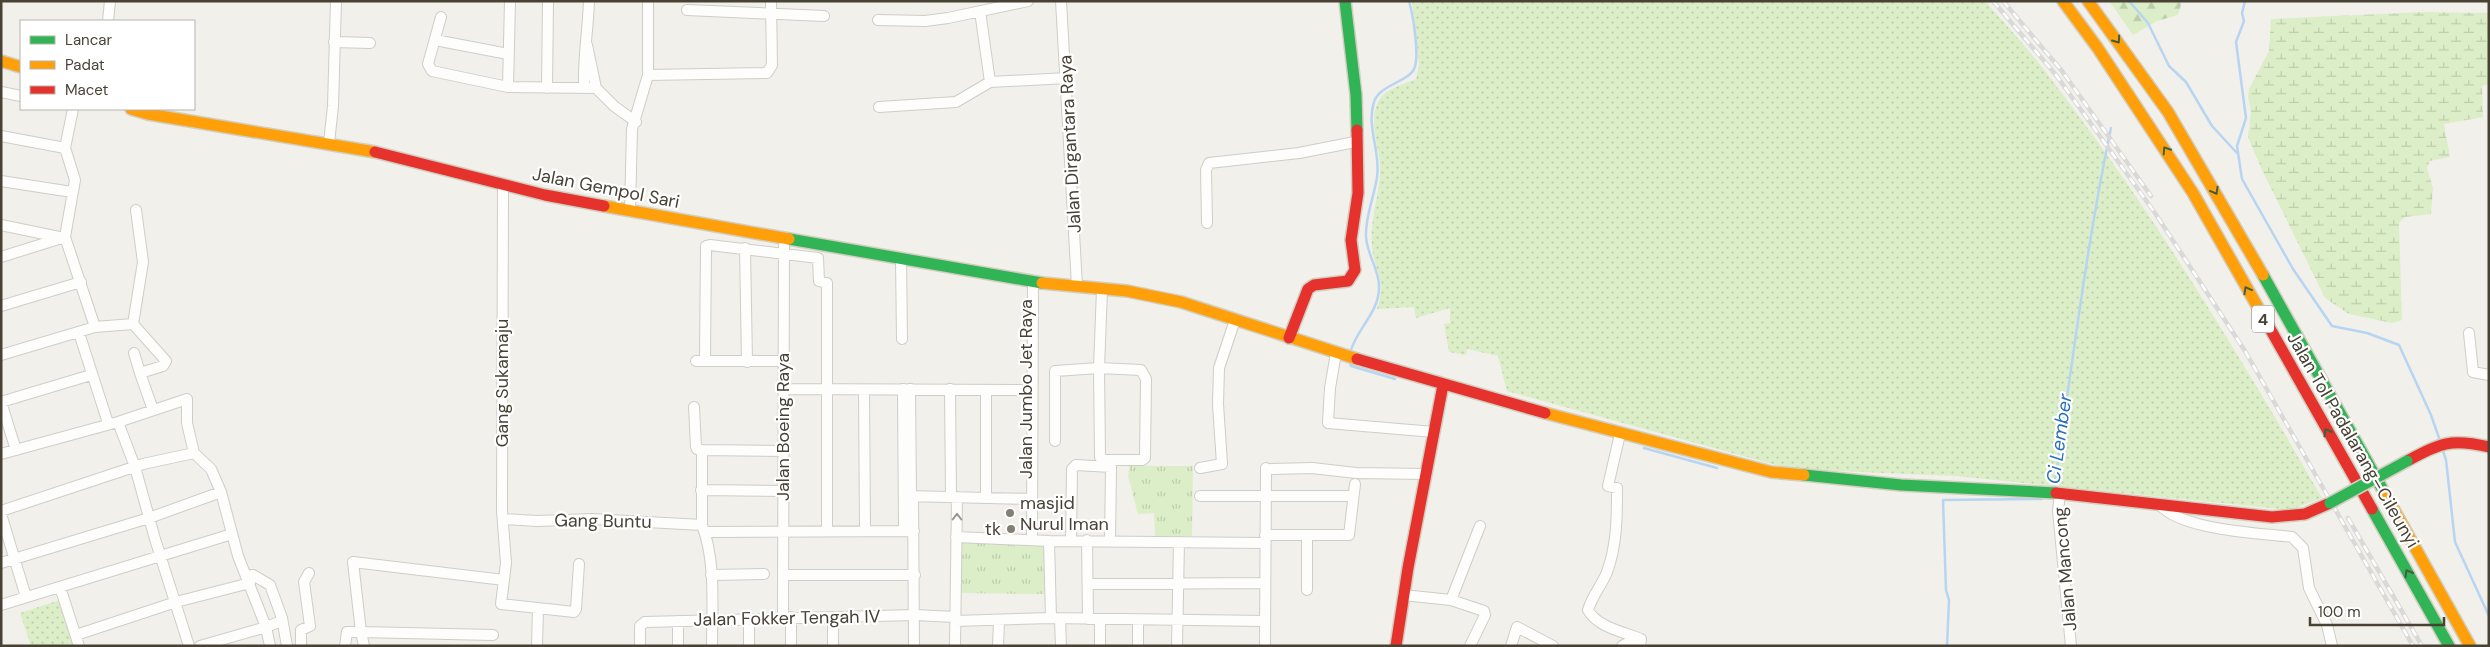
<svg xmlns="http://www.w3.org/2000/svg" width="2490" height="647" font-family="'DM Sans',sans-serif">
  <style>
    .grass { fill: url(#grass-dots) }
    .forest { fill: url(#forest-firs) }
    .wetland { fill: url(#wetland-marsh) }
    .park { fill: url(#park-tufts) }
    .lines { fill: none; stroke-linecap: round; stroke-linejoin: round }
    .stream { stroke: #b7d5f2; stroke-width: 2.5 }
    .street-casing { stroke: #cfcdc7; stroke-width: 12 }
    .fast-casing { stroke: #d1cec0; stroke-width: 14 }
    .slow-casing { stroke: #d1cec0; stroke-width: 14 }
    .jam-casing { stroke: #d1cec0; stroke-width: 14 }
    .street { stroke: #fdfdfc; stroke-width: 10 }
    .fast { stroke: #30b455; stroke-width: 11 }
    .slow { stroke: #ff9f0a; stroke-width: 11 }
    .jam { stroke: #e5322d; stroke-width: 11 }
    .rail-casing { stroke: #d9d9d8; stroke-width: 4.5 }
    .rail { stroke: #fff; stroke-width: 2.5; stroke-dasharray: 8; stroke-linecap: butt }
    .fast-bridge-casing { stroke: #d1cec0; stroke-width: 14; stroke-linecap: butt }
    .fast-bridge { stroke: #30b455; stroke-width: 11 }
    .oneway { stroke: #425e3d }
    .oneway2 { stroke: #99968f }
    .poi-dot { fill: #837f74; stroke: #fff; stroke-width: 2 }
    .labels { text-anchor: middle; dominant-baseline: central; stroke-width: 4.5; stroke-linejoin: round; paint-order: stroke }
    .shield { fill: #fff; stroke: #7f7b72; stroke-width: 1 }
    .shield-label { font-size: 16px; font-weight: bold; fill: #484235 }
    .street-label { font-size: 18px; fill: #484235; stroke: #fff }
    .poi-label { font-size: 18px; fill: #484235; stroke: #fff; text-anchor: start }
    .water-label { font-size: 19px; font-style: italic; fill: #266fbc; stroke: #fff }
  </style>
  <defs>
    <pattern id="grass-dots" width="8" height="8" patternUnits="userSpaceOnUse" patternTransform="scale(1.25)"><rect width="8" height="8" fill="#dbeec8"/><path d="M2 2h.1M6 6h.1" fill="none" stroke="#bdcdac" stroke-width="1.8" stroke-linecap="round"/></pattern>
    <pattern id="forest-firs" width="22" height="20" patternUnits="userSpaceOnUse" patternTransform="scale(1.25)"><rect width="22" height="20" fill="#dbeec8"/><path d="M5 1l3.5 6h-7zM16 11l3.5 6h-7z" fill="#bdcdac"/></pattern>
    <pattern id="wetland-marsh" width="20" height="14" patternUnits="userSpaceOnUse" patternTransform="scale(1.25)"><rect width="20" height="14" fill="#dbeec8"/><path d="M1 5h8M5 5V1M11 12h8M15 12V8" fill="none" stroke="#bdcdac"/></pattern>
    <pattern id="park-tufts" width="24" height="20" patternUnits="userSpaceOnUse" patternTransform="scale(1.25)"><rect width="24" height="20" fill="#dbeec8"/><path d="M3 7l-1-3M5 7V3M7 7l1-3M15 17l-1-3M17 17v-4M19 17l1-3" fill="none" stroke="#bdcdac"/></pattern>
  </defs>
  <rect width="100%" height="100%" fill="#f1f0ea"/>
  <path class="grass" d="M1412,1H1985C2005,24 2026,46 2044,70C2149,205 2237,351 2322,498L2290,510L1956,476L1790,469L1507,391L1498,356L1467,349L1466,355L1449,352L1444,324L1450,323V308L1416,318L1414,307L1377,309C1387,279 1374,273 1372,246C1369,219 1381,193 1380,166C1379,145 1366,115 1382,96C1389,88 1407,83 1416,79L1419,64Z
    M60,600L73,646H31L20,613Z"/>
  <path class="forest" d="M2109,1H2182L2178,15L2157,21L2133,35Z"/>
  <path class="wetland" d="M2425,12L2489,13V84L2482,86L2483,117L2444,124L2450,157L2430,161L2427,168L2433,188L2431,214L2405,217L2399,223L2402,320L2392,323L2349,314L2325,298L2262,170L2248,137L2251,112L2248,97L2249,89L2269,51L2271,19Z"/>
  <path class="park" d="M1130,464L1150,466H1193L1192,536H1155L1154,513L1138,514L1128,476Z
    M960,542L1045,544L1044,594L961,593Z"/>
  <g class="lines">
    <path class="stream" d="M2129,1L2148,23L2169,66L2186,82L2212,126L2237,153
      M2245,1L2242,13L2244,21L2236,42L2246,118L2237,146L2242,179L2293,269L2332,326L2367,333L2399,345L2431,415L2439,438
      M1351,350C1357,329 1379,312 1379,288C1380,271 1367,255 1366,237C1365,216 1374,198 1377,177C1381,152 1366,127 1374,102C1379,85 1408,82 1414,69C1420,57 1413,15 1409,1
      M1350,363L1351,366L1395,379
      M1644,448L1717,468
      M2442,448L2446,460L2455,542L2489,616
      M2054,488C2072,368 2086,247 2111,128
      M1947,646L1949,600L1946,590L1943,500L2042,499"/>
    <g class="street-casing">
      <path id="street" d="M1061,1L1077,286
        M687,10L824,16
        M980,11L990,82
        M441,17L428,64L432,71L508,87L596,88
        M878,20L925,21L948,18L1028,1
        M108,21L110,1
        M435,40L508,54
        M334,42L370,43
        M587,45L596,88L614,106L636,122
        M648,75V1
        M584,86C583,58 588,30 589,1
        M508,87L510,1
        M547,88L548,1
        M1,92L21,96
        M879,107L956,102L990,82L1067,78
        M73,109L65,148L75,180L65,237L95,327
        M1,136L65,148
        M329,143L333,106L336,1
        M1,181L72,192
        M503,184L502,511L506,563L501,604L574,612L576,609L579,564
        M630,211L632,129L648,75L767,73L772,65L771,1
        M1207,223L1206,170L1209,163L1299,153L1355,142
        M1,225L59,237
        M745,248L747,362
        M1,257L65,237
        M901,259L902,339
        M1,306L81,282
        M133,324L143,262L136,210
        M79,333L108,423
        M2469,333L2473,372L2489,375
        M134,353L140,373
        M1336,353L1330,388L1328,423L1434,432
        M1,355L95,327L133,324L166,361L163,366L140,373L153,410
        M696,361H783
        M705,361L706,246L710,245L818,258L819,281L827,283V531
        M783,389L1031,390
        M903,389L904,531
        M910,389L911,496
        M950,389L951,497
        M864,390L865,531
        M986,390V498
        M1,402L91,375
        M1,402L16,450
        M694,407L696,447L697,449L702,450
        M118,422L187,399V423L194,453
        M1620,434L1608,486L1617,488C1617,517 1617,545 1607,572C1602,585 1592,596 1588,610C1597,627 1624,632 1641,639L1640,646
        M1055,441V371L1099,368L1141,370L1146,379L1145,458L1142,460H1102L1100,457L1099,368L1102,289
        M1,454L118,422L135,467L155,539L189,646
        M1200,468L1222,464L1218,404L1219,368L1235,320
        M1271,469L1312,468L1356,473L1426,474
        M701,490L783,491
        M2060,493L2058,511L2071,646
        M908,496L1032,499
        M913,496L914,646
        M1200,496H1353
        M2160,505C2181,530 2259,533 2292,537L2303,548L2309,588L2327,625L2332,646
        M1,511L143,464L194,453L211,469L221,492L238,556L266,627L200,646
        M1,514L26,597
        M503,519L537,521L592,519L702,525
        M706,532L914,531
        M1265,535H1349L1355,484
        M1307,536V590
        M956,537L1049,541L1265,543
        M1032,540L1033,282
        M1071,540L1072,469L1076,465L1111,467L1110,541
        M1087,540L1088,619
        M1049,541L1051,618
        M1,563L149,518L221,492
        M711,575L764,574
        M783,575H915
        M247,576L253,575L270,585L282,618L279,622L266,627L270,646
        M1094,584L1265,583
        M60,587L79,646
        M1403,595L1451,600L1484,611L1485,615L1470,646
        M1451,600L1480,526
        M1,605L232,534
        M783,617L784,246
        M833,617V646
        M282,618L287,646
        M749,618V646
        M1060,619L1061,646
        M955,621L1051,618L1265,621
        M1138,621V646
        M76,635L176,602L250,583
        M301,646V630L310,626L304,582L309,573
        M345,646L347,632H361L353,562L504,580
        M364,646L361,632L493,635
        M537,646L538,609
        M640,646V626L645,622L915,615L955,617
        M678,646V621
        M712,646C712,607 716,561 702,525V450L783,451
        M791,646V617
        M955,646L957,497
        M998,646L999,621
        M1100,646V619
        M1177,646L1179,542
        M1265,646L1266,468
        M1511,646L1517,627L1553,646
        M1622,646L1631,641L1640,643"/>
    </g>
    <g class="fast-casing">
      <path id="fast" d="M1345,1L1356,95L1357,130
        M789,239L1042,283
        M2263,275L2384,492
        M1804,475L1901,485L2056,493
        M2372,509L2449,646"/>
    </g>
    <g class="slow-casing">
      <path id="slow" d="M2063,1L2097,47L2193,193L2264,318
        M2088,1L2168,112L2263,275
        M1,61L21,67
        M131,109L148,114L375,152
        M604,206L789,239
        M1042,283L1127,291L1181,302L1357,359
        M1545,413L1771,472L1804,475
        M2384,492L2470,646"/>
    </g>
    <g class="jam-casing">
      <path id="jam" d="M375,152L545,195L604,206
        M2264,318L2372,509
        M1289,338L1308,289L1314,285L1348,281L1355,270L1351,240L1358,193L1357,130
        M1357,359L1545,413
        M2407,461C2441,443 2450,438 2489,447
        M2056,493L2272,517L2305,514L2330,503
        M1396,646L1408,568L1443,385"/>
    </g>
    <use href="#street" class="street"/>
    <use href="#fast" class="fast"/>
    <use href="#slow" class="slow"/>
    <use href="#jam" class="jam"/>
    <g class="rail-casing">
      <path id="rail" d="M1993,1L2056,75L2155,213L2245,351L2413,646
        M2003,1L2062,71L2151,196
        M2348,518L2422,646"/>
    </g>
    <use href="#rail" class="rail"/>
    <g class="fast-bridge-casing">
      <path id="fast-bridge" d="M2330,503L2407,461"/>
    </g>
    <use href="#fast-bridge" class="fast-bridge"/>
  </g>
  <defs><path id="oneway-chevron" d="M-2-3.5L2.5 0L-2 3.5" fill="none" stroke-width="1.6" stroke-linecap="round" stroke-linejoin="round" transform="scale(1.25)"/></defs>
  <g class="oneway">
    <use href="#oneway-chevron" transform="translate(2117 40) rotate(55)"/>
    <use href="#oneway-chevron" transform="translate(2166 150) rotate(-123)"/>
    <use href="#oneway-chevron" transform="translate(2215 191) rotate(61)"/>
    <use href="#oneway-chevron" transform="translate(2247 290) rotate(-119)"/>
    <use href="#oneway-chevron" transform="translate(2327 432) rotate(-120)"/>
    <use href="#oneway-chevron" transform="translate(2408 573) rotate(-120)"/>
  </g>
  <use class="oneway2" href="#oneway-chevron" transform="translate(957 517) rotate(-90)"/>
  <g class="poi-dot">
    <circle cx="1010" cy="513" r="5"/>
    <circle cx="1011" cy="529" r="5"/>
  </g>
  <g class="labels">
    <rect class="shield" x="2252" y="305.5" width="22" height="27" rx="4"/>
    <g class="shield-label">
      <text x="2263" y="319">4</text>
    </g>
    <g class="street-label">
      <text transform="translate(1070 144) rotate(-93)">Jalan Dirgantara Raya</text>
      <text transform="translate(606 188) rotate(11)">Jalan Gempol Sari</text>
      <text transform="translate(502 383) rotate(-90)">Gang Sukamaju</text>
      <text transform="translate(1026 389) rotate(-90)">Jalan Jumbo Jet Raya</text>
      <text transform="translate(783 427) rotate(-90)">Jalan Boeing Raya</text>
      <text transform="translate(2353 440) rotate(60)">Jalan Tol Padalarang–Cileunyi</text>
      <text transform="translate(603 521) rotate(1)">Gang Buntu</text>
      <text transform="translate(2065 569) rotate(-95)">Jalan Mancong</text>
      <text transform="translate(787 618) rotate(-1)">Jalan Fokker Tengah IV</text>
    </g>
    <g class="poi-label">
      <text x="1020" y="503">masjid<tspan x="1020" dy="21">Nurul Iman</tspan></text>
      <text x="1001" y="529" text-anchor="end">tk</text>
    </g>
    <g class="water-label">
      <text transform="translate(2059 439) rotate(-82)">Ci Lember</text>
    </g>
  </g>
  <rect width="2490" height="647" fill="none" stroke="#484235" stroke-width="5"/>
  <rect x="20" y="20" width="175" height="90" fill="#ffffff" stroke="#b6b3ae"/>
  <rect x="30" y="36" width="25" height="8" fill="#30b455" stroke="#b6b3ae"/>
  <text x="65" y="45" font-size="15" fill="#484235">Lancar</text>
  <rect x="30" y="61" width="25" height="8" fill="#ff9f0a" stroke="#b6b3ae"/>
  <text x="65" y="70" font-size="15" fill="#484235">Padat</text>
  <rect x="30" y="86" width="25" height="8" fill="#e5322d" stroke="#b6b3ae"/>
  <text x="65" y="95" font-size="15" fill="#484235">Macet</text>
  <path d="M2310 617v8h134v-8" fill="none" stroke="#484235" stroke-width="2.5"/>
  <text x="2318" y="617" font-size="15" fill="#484235" stroke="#ffffff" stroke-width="4" paint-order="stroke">100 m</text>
</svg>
